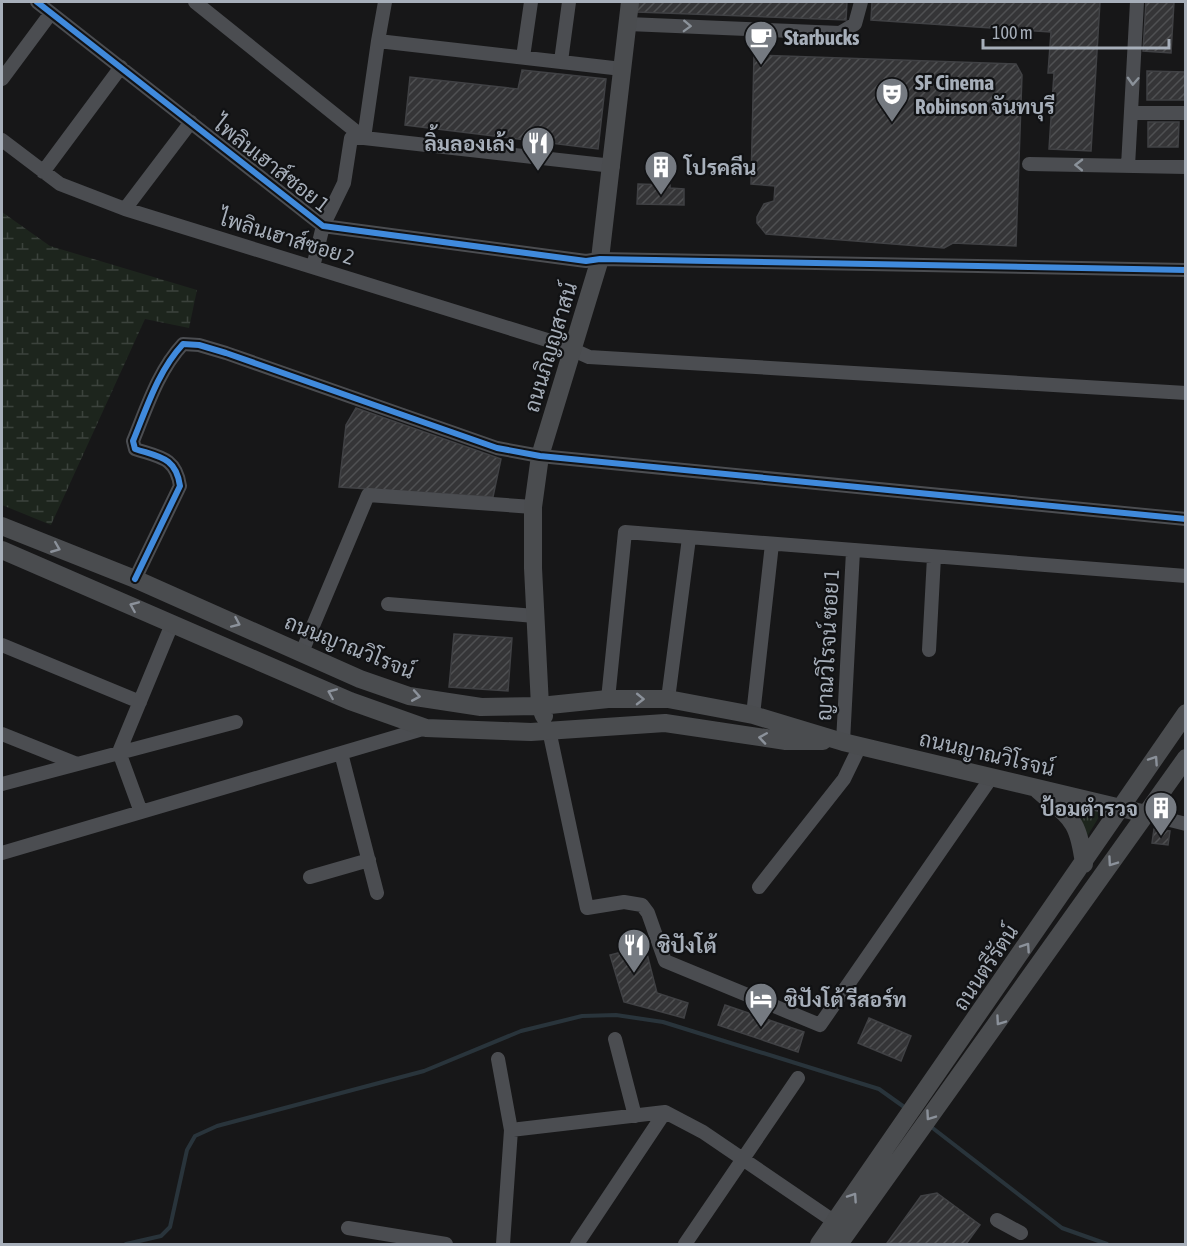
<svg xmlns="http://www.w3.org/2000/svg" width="1187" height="1246" font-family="'Asap Condensed',Sarabun,sans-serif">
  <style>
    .grass { fill: url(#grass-tufts) }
    .wetland { fill: url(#wetland-marsh) }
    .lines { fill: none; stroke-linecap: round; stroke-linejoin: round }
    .stream { stroke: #29343b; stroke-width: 4 }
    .building { fill: url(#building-hatch); stroke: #404144; stroke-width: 1.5 }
    .street { stroke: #4b4d51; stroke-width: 14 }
    .secondary { stroke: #4a4c4f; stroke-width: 18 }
    .cycleway-casing { stroke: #111214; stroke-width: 10 }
    .cycleway { stroke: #408adc; stroke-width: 6 }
    .oneway { stroke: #8b929a }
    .oneway2 { stroke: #8b919a }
    .labels { text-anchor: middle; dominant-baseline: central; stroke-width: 4.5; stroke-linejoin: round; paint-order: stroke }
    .poi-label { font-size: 21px; font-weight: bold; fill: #a7afba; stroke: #111214; text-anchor: start }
    .street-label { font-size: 21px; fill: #a7afba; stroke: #111214 }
  </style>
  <defs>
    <pattern id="grass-tufts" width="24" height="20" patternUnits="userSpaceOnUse" patternTransform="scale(1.5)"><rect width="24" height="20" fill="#1d251d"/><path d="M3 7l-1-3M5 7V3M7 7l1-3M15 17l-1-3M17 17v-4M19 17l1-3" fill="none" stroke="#3b423c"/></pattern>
    <pattern id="wetland-marsh" width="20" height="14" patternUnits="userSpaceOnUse" patternTransform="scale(1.5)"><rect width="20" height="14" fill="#1d251d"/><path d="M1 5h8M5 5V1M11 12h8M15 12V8" fill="none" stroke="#3b423c"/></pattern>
    <pattern id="building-hatch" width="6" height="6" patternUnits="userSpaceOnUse" patternTransform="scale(1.5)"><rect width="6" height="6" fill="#353537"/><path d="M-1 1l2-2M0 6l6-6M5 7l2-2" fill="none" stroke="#4f5052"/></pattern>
  </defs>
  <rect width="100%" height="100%" fill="#171718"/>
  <path class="grass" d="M1061,802L1102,812L1085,840C1085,820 1075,814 1061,802Z"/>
  <path class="wetland" d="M2,212L50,246L197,290L189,328L145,319L51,525L2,505Z"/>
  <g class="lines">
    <path class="stream" d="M930,1126L1062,1228L1107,1244
      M126,1244L161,1236L170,1227L187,1150L195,1136L217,1126L424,1071L521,1031L582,1016L616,1015L663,1022L879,1089L907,1109"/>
  </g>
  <path class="building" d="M638,2H847L846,20L637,12Z
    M872,2H1100L1091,151L1049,149L1054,73H1048L1051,32L871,20Z
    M1146,2H1174L1171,53L1143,51Z
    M754,55L1016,64L1022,75L1016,246L953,243L944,248L766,234L757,223V217L764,204L774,201L775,186L751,184Z
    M522,70L606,79L598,149L405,125L410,77L518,89Z
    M1147,71L1186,72V100H1147Z
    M1148,122H1179L1178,147H1148Z
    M638,184L670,185V188L684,189V205L637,204Z
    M356,408L501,459L493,497L339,487L346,425Z
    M454,634L512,638L508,691L449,687Z
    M1154,829L1170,831L1168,845L1152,843Z
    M645,946L657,993L688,1003L684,1018L624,1002L610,955Z
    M725,1005L804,1032L798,1052L718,1025Z
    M869,1018L911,1036L901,1061L858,1043Z
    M937,1193L980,1225L966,1244L887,1243L921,1196Z"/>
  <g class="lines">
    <path class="street" d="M37,2L323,226L586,261L600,259L1186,270
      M195,2L364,138L613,166
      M628,24L840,33L855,24L861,2
      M378,41L385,2
      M523,57L531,2
      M561,61L569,2
      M2,79L51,13
      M1131,113H1186
      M2,140L60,184L125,209L560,344L589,357L1186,393
      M1029,164L1186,167
      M1128,166L1137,2
      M43,172L121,67
      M125,209L191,122
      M313,267L323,226L344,183L351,138H364L378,41L622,69
      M135,579L180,486C176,457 159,457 135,449L133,441C147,407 158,371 183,344L199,345L226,353L497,448L540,456L1186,519
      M388,604L535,616
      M2,645L140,702
      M929,650L934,557
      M302,652L368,495L533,507
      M608,699L625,532L1186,576
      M668,699L689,538
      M753,715L772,544
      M549,730L587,908L624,902L642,905L648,913L665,961L820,1025L991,778
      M2,734L77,764
      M843,742L853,551
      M341,753L377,893
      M2,784L236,722
      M141,812L119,752L172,624
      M1146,814L1186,824
      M2,853L426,728
      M310,877L369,860
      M759,887L844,779L860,746
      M615,1039L635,1116
      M498,1059L511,1130L503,1244
      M511,1130L665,1112L703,1132L835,1222
      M997,1220L1021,1233
      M348,1228L446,1244
      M577,1244L665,1112
      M685,1244L798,1078"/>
    <path class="secondary" d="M2,526L135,579L360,679L409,696L481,707L540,706L608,699H668L753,715L843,742L1146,814
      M2,550L350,701L426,728L531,732L665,723L786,741H823
      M544,716L540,706L533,568V507L540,456L600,259L630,2
      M1038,790C1071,819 1078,818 1084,864
      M819,1244L1186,713
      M839,1244L1186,758"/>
    <g class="cycleway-casing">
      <path id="cycleway" d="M37,2L323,226L586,261L600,259L1186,270
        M135,579L180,486C176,457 159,457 135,449L133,441C147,407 158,371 183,344L199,345L226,353L497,448L540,456L1186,519"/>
    </g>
    <use href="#cycleway" class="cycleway"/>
  </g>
  <defs><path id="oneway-chevron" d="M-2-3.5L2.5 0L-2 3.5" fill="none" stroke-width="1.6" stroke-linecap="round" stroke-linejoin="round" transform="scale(1.5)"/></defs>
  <g class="oneway">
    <use href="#oneway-chevron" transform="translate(687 26) rotate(2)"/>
    <use href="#oneway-chevron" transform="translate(1133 81) rotate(93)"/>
    <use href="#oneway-chevron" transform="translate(1079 165) rotate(-179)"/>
  </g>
  <g class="oneway2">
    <use href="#oneway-chevron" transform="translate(56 548) rotate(22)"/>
    <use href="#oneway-chevron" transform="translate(134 606) rotate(-157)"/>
    <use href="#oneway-chevron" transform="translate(236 623) rotate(24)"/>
    <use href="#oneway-chevron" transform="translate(332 693) rotate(-157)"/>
    <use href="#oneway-chevron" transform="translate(416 696) rotate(10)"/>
    <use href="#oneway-chevron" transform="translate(640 699) rotate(1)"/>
    <use href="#oneway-chevron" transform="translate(763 738) rotate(-171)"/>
    <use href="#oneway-chevron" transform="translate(1154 760) rotate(-56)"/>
    <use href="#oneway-chevron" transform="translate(1112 862) rotate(125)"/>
    <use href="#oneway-chevron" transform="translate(1026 947) rotate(-56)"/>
    <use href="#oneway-chevron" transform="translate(1000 1021) rotate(125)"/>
    <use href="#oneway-chevron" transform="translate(930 1116) rotate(125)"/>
    <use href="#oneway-chevron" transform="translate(853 1197) rotate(-56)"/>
  </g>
  <defs>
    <g id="cafe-pin" transform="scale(1.725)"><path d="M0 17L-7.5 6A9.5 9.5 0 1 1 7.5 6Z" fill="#757a81" stroke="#111214"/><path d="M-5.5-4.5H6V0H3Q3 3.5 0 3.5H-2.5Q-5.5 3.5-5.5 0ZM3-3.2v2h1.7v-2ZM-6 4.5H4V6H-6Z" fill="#fff"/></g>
    <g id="theatre-pin" transform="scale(1.725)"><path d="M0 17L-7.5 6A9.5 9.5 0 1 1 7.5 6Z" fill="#757a81" stroke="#111214"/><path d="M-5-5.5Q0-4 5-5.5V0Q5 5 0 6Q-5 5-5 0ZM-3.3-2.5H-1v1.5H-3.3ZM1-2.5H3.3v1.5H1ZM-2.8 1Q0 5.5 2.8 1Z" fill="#fff"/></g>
    <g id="restaurant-pin" transform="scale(1.725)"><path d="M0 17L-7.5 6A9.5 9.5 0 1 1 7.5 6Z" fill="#757a81" stroke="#111214"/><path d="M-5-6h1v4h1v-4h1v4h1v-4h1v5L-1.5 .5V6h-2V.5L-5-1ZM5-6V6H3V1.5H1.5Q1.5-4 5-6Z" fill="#fff"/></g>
    <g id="building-pin" transform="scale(1.725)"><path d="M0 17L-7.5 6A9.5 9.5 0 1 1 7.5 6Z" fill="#757a81" stroke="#111214"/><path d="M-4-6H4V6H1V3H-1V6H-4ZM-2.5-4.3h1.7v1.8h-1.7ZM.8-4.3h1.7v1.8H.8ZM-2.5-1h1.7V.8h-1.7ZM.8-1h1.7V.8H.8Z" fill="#fff"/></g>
    <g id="hotel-pin" transform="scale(1.725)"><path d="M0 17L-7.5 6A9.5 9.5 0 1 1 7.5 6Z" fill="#757a81" stroke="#111214"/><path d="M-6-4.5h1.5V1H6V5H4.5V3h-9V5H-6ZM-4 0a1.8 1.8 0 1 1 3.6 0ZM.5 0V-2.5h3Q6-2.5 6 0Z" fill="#fff"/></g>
  </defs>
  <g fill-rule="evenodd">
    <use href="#cafe-pin" x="761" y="37"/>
    <use href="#theatre-pin" x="892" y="94"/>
    <use href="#restaurant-pin" x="538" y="143"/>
    <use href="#building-pin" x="661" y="167"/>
    <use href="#building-pin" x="1161" y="808"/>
    <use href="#restaurant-pin" x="634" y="945"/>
    <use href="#hotel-pin" x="761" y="999"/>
  </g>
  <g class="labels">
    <g class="poi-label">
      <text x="784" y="37">Starbucks</text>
      <text x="915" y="82">SF Cinema<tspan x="915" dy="24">Robinson จันทบุรี</tspan></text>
      <text x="515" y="143" text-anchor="end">ลิ้มลองเล้ง</text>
      <text x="684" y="167">โปรคลีน</text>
      <text x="1138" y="808" text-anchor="end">ป้อมตำรวจ</text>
      <text x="657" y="945">ชิปังโต้</text>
      <text x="784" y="999">ชิปังโต้ รีสอร์ท</text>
    </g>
    <g class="street-label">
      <text transform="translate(272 164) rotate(38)">ไพลินเฮาส์ซอย 1</text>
      <text transform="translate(287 237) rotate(17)">ไพลินเฮาส์ซอย 2</text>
      <text transform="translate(550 347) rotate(-73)">ถนนภิญญสาสน์</text>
      <text transform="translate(827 645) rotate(-87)">ญาณวิโรจน์ ซอย 1</text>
      <text transform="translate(350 646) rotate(22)">ถนนญาณวิโรจน์</text>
      <text transform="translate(987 753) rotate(13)">ถนนญาณวิโรจน์</text>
      <text transform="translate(985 967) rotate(-56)">ถนนตรีรัตน์</text>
    </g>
  </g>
  <rect width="1187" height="1246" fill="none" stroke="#a7afba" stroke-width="6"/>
  <path d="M983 39v9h186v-9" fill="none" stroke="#a7afba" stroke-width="3"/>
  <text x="992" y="39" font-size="18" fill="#a7afba" stroke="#111214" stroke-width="4.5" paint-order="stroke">100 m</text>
</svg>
